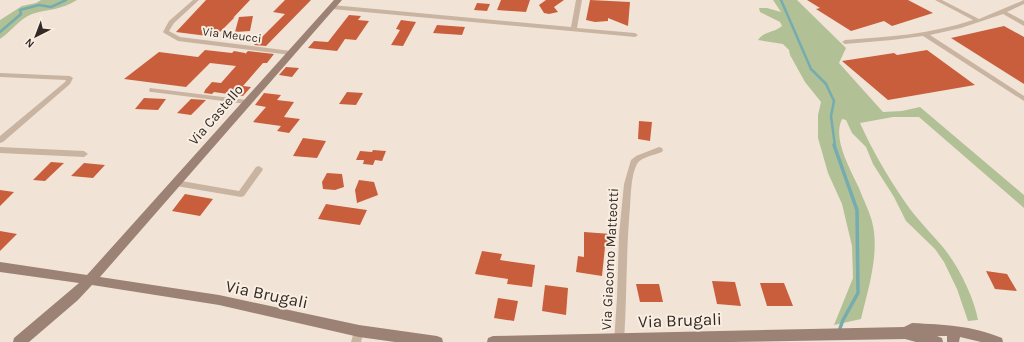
<svg xmlns="http://www.w3.org/2000/svg" width="1024" height="342" font-family="Karla,sans-serif">
  <style>
    .green { fill: #b2c096 }
    .lines { fill: none; stroke-linecap: round; stroke-linejoin: round }
    .stream-far1 { stroke: #74acaf; stroke-width: 2.5 }
    .stream { stroke: #74acaf; stroke-width: 3.5 }
    .building { fill: #c95e3c }
    .street { fill: #c9b4a2; fill-rule: evenodd }
    .secondary { fill: #9c8274; fill-rule: evenodd }
    .labels { text-anchor: middle; dominant-baseline: central; stroke-width: 4; stroke-linejoin: round; paint-order: stroke }
    .far-street-label { font-size: 12px; fill: #332925; stroke: #f9eee2 }
    .street-label { font-size: 14px; fill: #332925; stroke: #f9eee2 }
    .near-street-label { font-size: 17px; fill: #332925; stroke: #f9eee2 }
  </style>
  <rect width="100%" height="100%" fill="#f1e4d6"/>
  <path class="green" d="M41,0H77C61,10 49,9 32,14C19,19 11,32 0,39V20L22,6L36,3Z
    M773,0H797L846,48L839,63L883,112L902,111L920,107L1024,195V208L919,117H893L860,123C872,150 888,177 905,202C916,218 930,232 942,246C958,265 974,297 978,320L968,321L957,289L944,262L935,249L906,221L894,197L873,164L866,147L852,133L846,120L842,119C832,139 851,170 859,188C863,199 871,214 873,226C879,255 868,290 861,319L834,325L853,278L852,246L842,204L828,173L818,138V115L821,102L805,82L790,55L789,50L783,44L758,40C764,31 774,33 782,26L780,22L760,12L759,8H767L781,12Z"/>
  <g class="lines">
    <path class="stream-far1" d="M781,0L811,69L826,84L834,101L831,116L835,146
      M0,32L21,14L20,10L39,5L51,7L66,0"/>
    <path class="stream" d="M834,145L857,210L858,293L843,320L839,331"/>
  </g>
  <path class="building" d="M206,0H250L233,18L235,17L215,37L176,32Z
    M285,0H311L266,46L254,45L285,14L273,12Z
    M501,0H530L526,12L497,10Z
    M546,0H564L554,7L558,12L549,14L544,13L539,5Z
    M590,0L630,2L628,26L608,18V21L595,22L586,20Z
    M807,0H908L933,13L892,26L884,21L851,31L816,9L820,8Z
    M477,3L490,4L487,11L474,10Z
    M349,15L361,16L358,20L369,21L356,40L345,39L337,51L308,48L314,41L328,42Z
    M253,16L250,31L235,32L239,17Z
    M401,20L416,22L403,46L391,45L400,30L396,29Z
    M437,25L465,27L462,35L433,33Z
    M1004,26L1024,37V84L951,38Z
    M205,50L232,53L234,51L245,53V54L248,51L274,54L267,63H263L243,86L251,87L243,96L221,93L214,92L212,94L204,93L205,90L212,82L221,83L236,66L210,63L186,87L124,79L159,52L198,57Z
    M927,50L975,85L888,100L842,61L894,53L897,55Z
    M286,67L299,68L292,77L279,75Z
    M347,92L363,93L356,105L339,104Z
    M264,93L281,95L277,100L294,102L284,117L300,119L289,133L277,131L281,126L253,122L266,107L255,105Z
    M144,98L166,99L158,110L135,109Z
    M191,99L206,100L191,115L177,113Z
    M639,121L652,122L650,141L638,139Z
    M303,138L326,141L317,158L293,156Z
    M373,150L386,151L382,161L375,160L373,165L363,164L364,160H356L360,151L372,152Z
    M51,162L64,163L45,181L33,180Z
    M84,163L105,165L93,178L71,176Z
    M327,173L342,174L344,187L335,190L323,189L322,182Z
    M359,180L374,182L378,195L357,203L355,190Z
    M0,190L14,192L0,206Z
    M185,194L213,199L200,216L172,211Z
    M326,204L332,205L367,210L360,225L318,219Z
    M0,231L17,234L0,251Z
    M584,232L611,234L612,248L605,247L602,276L576,272L578,256L584,257Z
    M482,251L502,254L500,260L535,265L532,287L507,284L508,279L475,274Z
    M986,271L1007,274L1017,291L995,289Z
    M712,281L735,282L741,306L717,304Z
    M760,283H784L793,306H767Z
    M636,284H659L663,302H640Z
    M545,285L568,288L566,315L542,311Z
    M498,298L518,301L514,321L494,318Z"/>
  <g class="lines">
    <path class="street" d="M193,0H199L174,23L169,31L180,37L291,51L294,53L291,55L178,41L164,33L163,32L169,21Z
      M576,0H582L577,28L635,33L638,35L635,37L332,9L329,7L332,5L571,27Z
      M935,0H942L979,19L1024,0V4L1007,12L1024,21V26L1003,14L961,28L930,35L1024,96V101L923,36L892,40L845,44L842,42L845,40C888,37 932,34 973,20Z
      M0,73L70,76L73,78L70,84L3,142L0,143V136L65,82L66,80L0,77Z
      M150,88L247,100L251,102L247,104L152,92H150L149,90Z
      M0,147L84,151L88,154L84,157L0,153Z
      M659,147L662,148L663,150L662,152C655,155 641,157 637,164C631,175 631,194 630,207C626,252 627,297 624,342H614L617,297L619,235L624,184L631,160L636,156Z
      M259,166L263,169L262,171L244,196L241,197L176,186L173,185L172,183L173,181L176,180L239,191L256,167Z
      M359,326L363,328L364,331L361,342H351L355,328Z"/>
    <path class="secondary" d="M334,0H342L100,277L219,295L359,325L437,336L442,338L443,342H395L359,337L219,305L92,285L78,300L29,342H13L14,338L79,283L0,272V262L87,275Z
      M912,323C946,325 970,325 1002,338L1003,342H981L960,337L959,342H947V336H937L942,338L943,342H916L905,339L731,342H487L488,338L493,336L904,327Z"/>
  </g>
  <g class="labels">
    <g class="far-street-label">
      <text transform="translate(232 35) rotate(7)">Via Meucci</text>
    </g>
    <g class="street-label">
      <text transform="translate(216 115) rotate(-49)">Via Castello</text>
      <text transform="translate(610 259) rotate(-87)">Via Giacomo Matteotti</text>
    </g>
    <g class="near-street-label">
      <text transform="translate(267 294) rotate(12)">Via Brugali</text>
      <text transform="translate(680 320) rotate(-2)">Via Brugali</text>
    </g>
  </g>
  <g transform="translate(36 36) rotate(222)" stroke="#f9eee2" stroke-width="3" paint-order="stroke">
  <path d="M0-3L7 15L0 10L-7 15Z" fill="#332925"/>
  <text y="-6" font-size="11" font-weight="bold" text-anchor="middle" fill="#332925">N</text>
  </g>
</svg>
